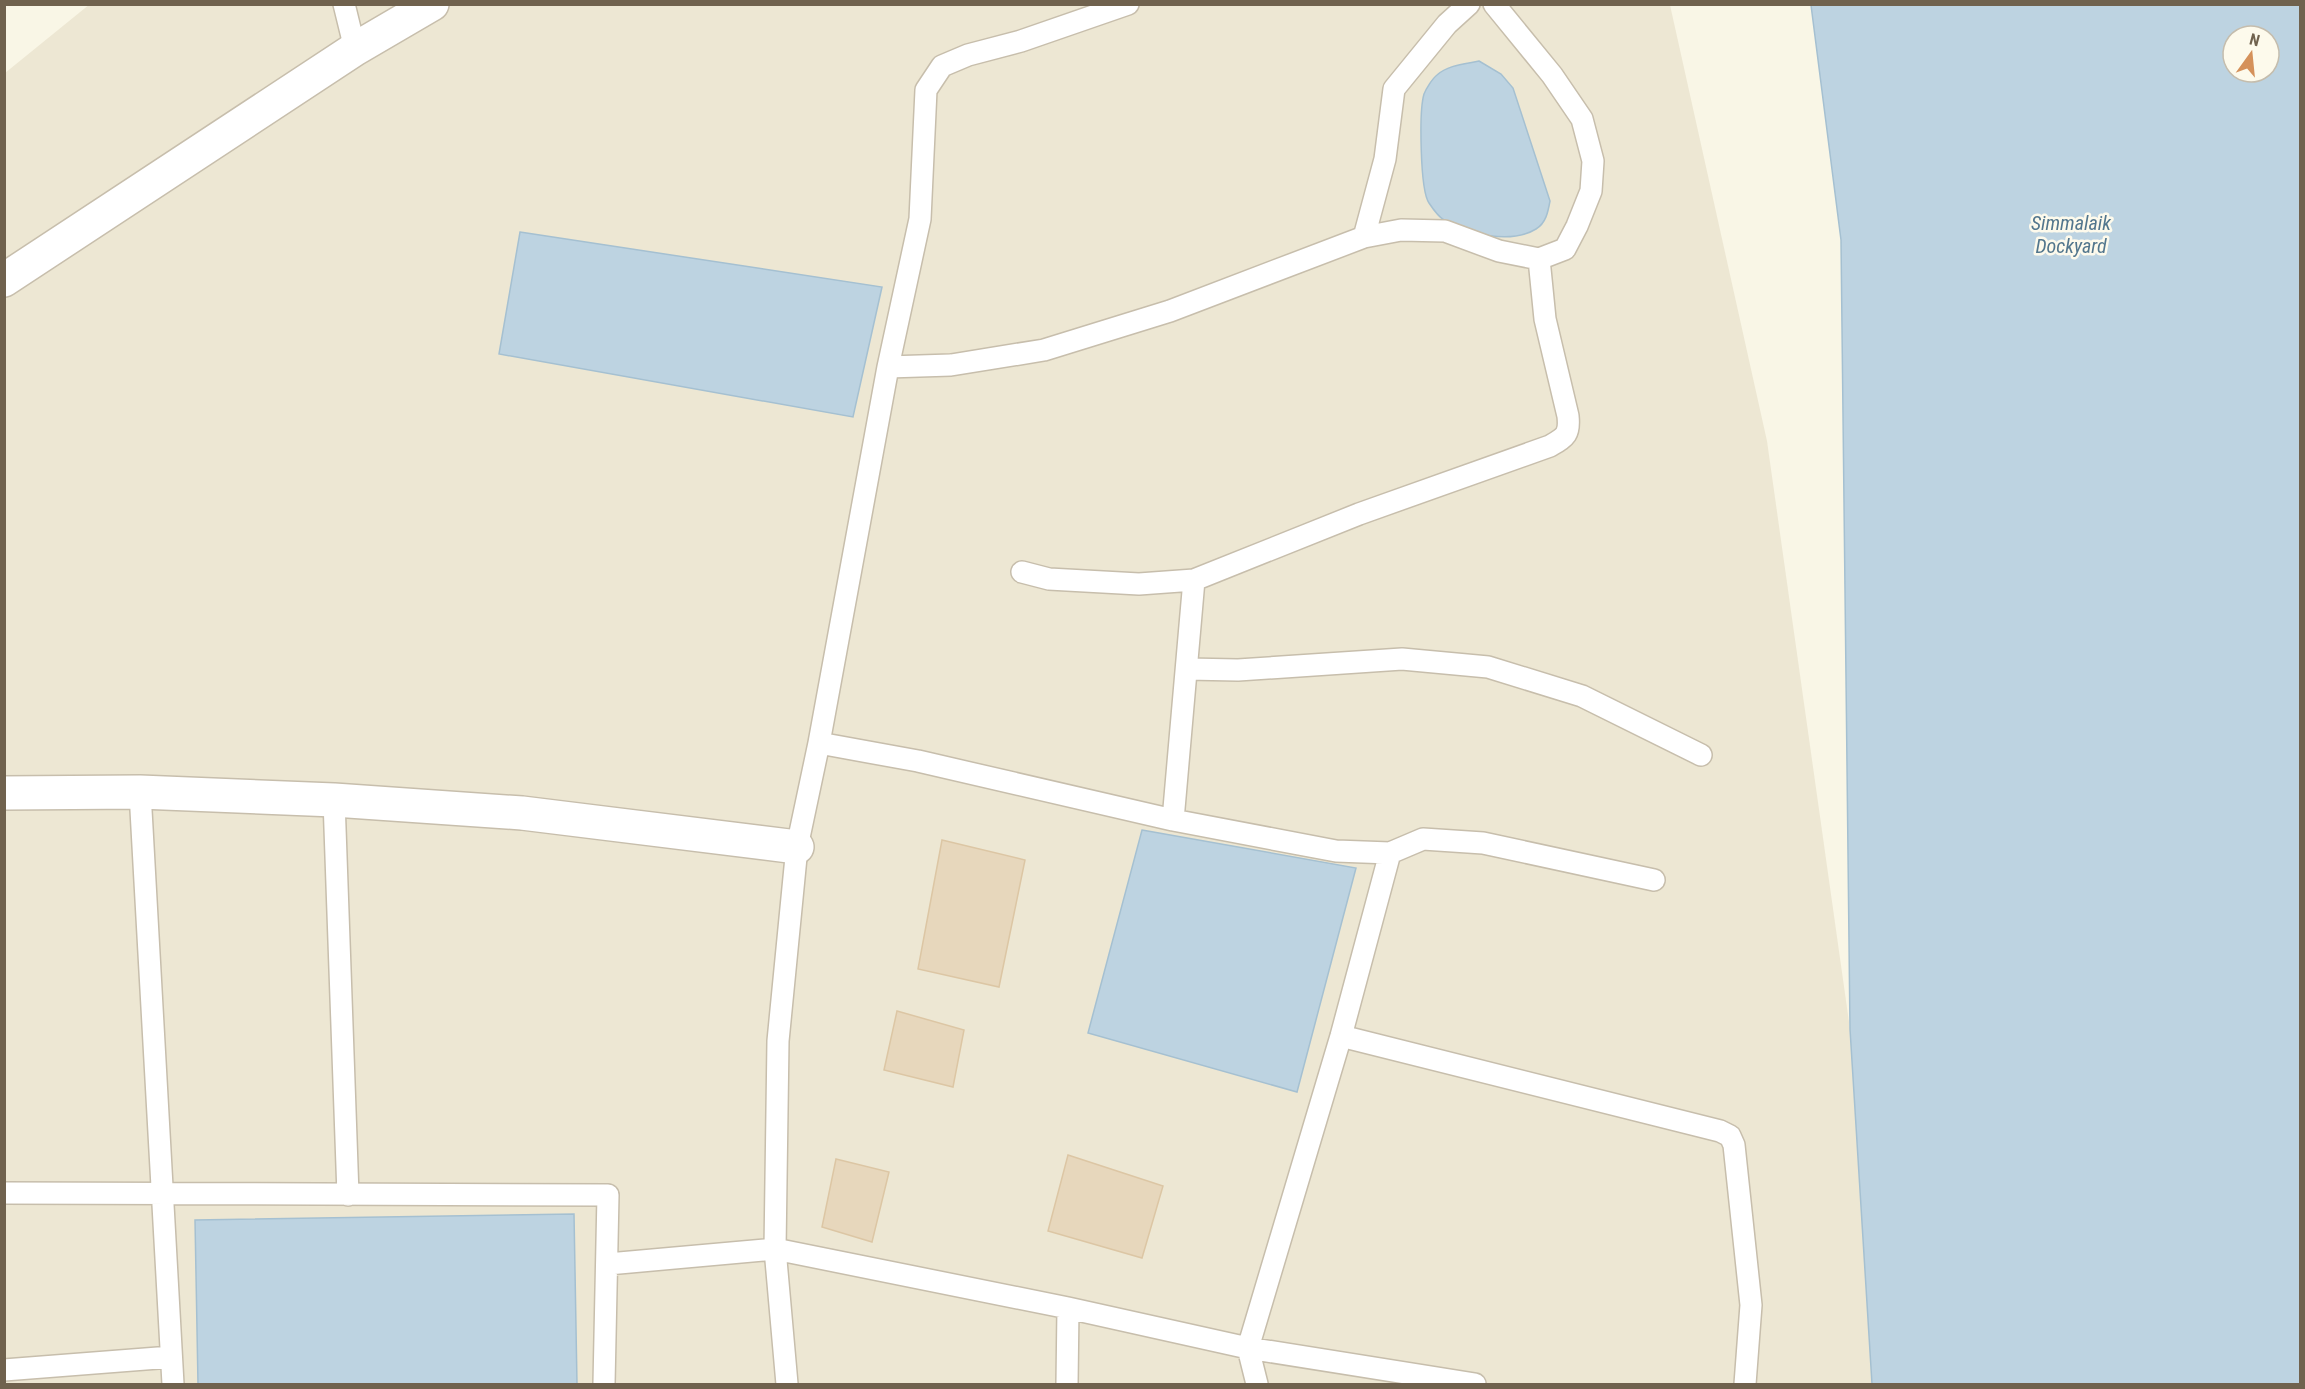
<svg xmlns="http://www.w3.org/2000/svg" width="2305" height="1389" font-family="'Roboto Condensed',sans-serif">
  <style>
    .residential { fill: #ede7d3 }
    .water { fill: #bdd3e1; stroke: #a5c0d1; stroke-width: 1.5; fill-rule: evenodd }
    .building { fill: #e7d7bc; stroke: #dcc6a4; stroke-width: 1.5 }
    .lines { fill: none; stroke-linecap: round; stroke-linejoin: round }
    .service-casing { stroke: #c7beac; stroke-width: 24 }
    .minor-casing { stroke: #c7beac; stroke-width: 36 }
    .service { stroke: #fff; stroke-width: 21 }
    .minor { stroke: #fff; stroke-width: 33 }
    .labels { text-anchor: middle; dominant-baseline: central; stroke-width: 5; stroke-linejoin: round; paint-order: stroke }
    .water-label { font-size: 20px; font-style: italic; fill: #52768d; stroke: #fdfaec }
  </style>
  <rect width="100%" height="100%" fill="#f9f6e6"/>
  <path class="residential" d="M90,4L1670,5L1767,441L1850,1029L1872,1384H5V73Z"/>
  <path class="water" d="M1811,5H2300V1384H1872L1850,1029L1841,240ZM2233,36H2269V72H2233Z
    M1479,61L1501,74L1513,88L1550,201C1548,212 1546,223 1536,229C1512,244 1467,235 1444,220C1439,217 1433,209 1429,203C1420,190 1419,111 1424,94C1426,89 1432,79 1437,75C1448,65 1465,64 1479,61Z
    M520,232L882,287L853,417L499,354Z
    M1142,830L1356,868L1297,1092L1088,1033Z
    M574,1214L577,1384H198L195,1220Z"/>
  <path class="building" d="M942,840L1025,860L999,987L918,969Z
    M897,1011L964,1030L953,1087L884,1070Z
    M1068,1155L1163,1186L1142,1258L1048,1231Z
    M836,1159L889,1172L872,1242L822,1227Z"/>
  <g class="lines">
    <g class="service-casing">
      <path id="service" d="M344,4L355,49
        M1469,4L1447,24L1394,89L1385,159L1364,237L1401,230L1445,231L1499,251L1539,259L1565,249L1577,226L1591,191L1593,161L1582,119L1552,75L1494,4
        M888,367L951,365L1044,350L1170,311L1364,237
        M1022,572L1049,579L1139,584L1194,580L1359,514L1550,446C1565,437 1570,435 1568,416L1545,319L1539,259
        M1187,669L1238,670L1402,659L1488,667L1582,696L1701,755
        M819,743L918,761L1173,820L1336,851L1390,853L1423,839L1483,843L1654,880
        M140,792L173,1384
        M334,800L348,1195
        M1173,820L1194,580
        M1341,1036L1720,1131L1730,1136L1734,1145L1751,1305L1745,1384
        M4,1193L608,1195L604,1384
        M608,1264L775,1249L1068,1308L1248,1348L1475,1384
        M4,1370L171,1357
        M787,1384L775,1249L778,1041L797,847L819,743L888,367L920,219L926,90L942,66L968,55L1021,41L1128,4
        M1067,1384L1068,1308
        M1257,1384L1248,1348L1341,1036L1390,853"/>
    </g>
    <g class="minor-casing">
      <path id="minor" d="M4,280L355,49L432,4
        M4,793L140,792L334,800L522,813L797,847"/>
    </g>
    <use href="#service" class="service"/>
    <use href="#minor" class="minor"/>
  </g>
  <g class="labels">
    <g class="water-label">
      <text x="2071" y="223">Simmalaik<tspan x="2071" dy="23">Dockyard</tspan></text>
    </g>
  </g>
  <rect width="2305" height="1389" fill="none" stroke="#70624e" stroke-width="12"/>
  <g transform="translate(2251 54) rotate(15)"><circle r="28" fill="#fdfaec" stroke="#c5bdad" stroke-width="1.5"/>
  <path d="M0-4.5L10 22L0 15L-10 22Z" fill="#d5915a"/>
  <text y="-9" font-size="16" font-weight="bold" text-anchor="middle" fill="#70624e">N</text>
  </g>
</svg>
